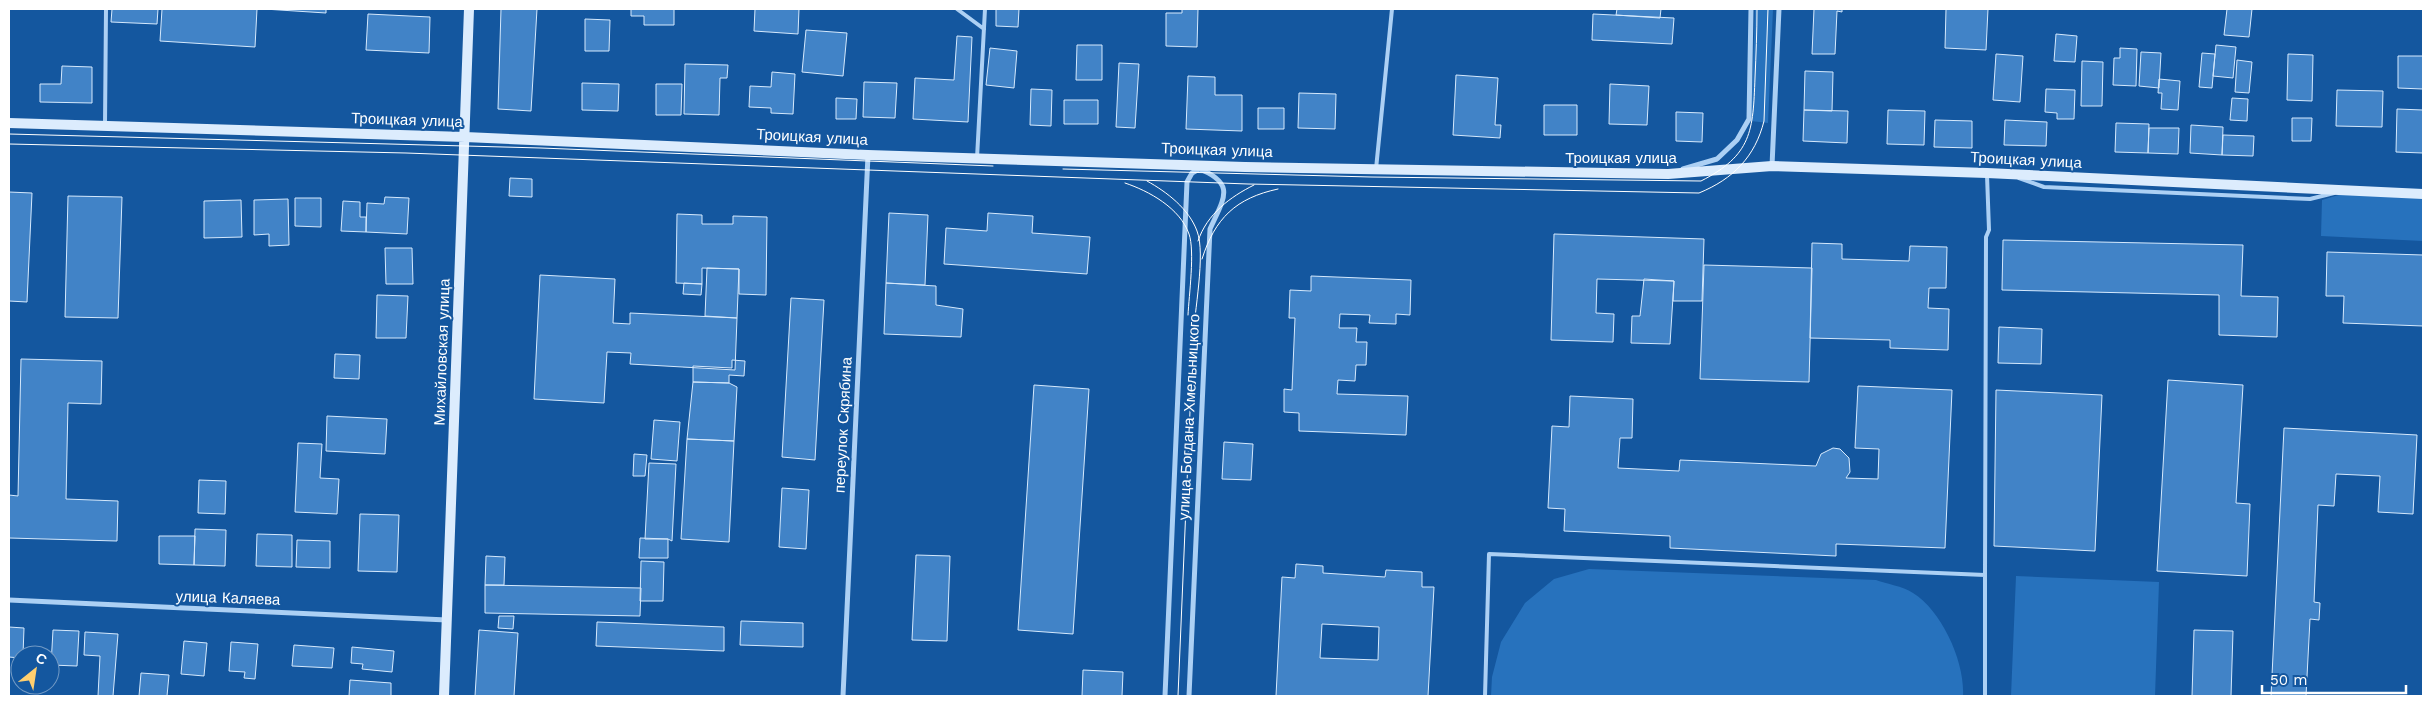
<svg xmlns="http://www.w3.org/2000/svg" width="2432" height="705" font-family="'Work Sans',sans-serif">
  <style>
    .green { fill: #2772bd }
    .building { fill: #4183c7; stroke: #d5e9fd; fill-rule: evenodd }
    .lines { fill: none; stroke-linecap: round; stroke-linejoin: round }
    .lane { stroke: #acd0f4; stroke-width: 4 }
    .street { stroke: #acd0f4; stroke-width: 5 }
    .secondary { stroke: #dcecfd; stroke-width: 10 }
    .tram { stroke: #fff; stroke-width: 1 }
    .labels { text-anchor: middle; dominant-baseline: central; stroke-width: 4; stroke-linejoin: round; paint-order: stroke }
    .street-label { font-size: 15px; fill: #fff; stroke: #14579f }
  </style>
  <rect width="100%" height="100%" fill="#14579f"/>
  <path class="green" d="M1755,9H1773L1768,123L1751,121Z
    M2342,194L2423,198V241L2321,236L2322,200Z
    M1589,569L1876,580C1887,584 1902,586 1913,593C1942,611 1965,662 1963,696H1491L1492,677L1501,642L1525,603L1554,579Z
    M2016,576L2159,582L2155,696H2011Z"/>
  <path class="building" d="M112,9H158L157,24L111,22Z
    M162,9H257L255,47L160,41Z
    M264,9H326V13Z
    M501,9H537L531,111L498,109Z
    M631,9H674V25H644V16H631Z
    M755,9H799L798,34L754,31Z
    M996,9H1019L1018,27L996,26Z
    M1182,9H1198L1197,47L1166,46V13H1182Z
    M1617,9H1661L1660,18L1616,15Z
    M1814,9H1842V12L1837,11L1835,54H1812Z
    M1946,9H1988L1986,50L1945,48Z
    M2227,9H2252L2249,37L2224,35Z
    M368,14L430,17L429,53L366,50Z
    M1593,14L1674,18L1672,44L1592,40Z
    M585,19L610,20L609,51H585Z
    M806,30L847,33L843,76L802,72Z
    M2056,34L2077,36L2075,62L2054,61Z
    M957,36L972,37L968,122L913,119L915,78L954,80Z
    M1077,45H1102V80H1076Z
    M2216,45L2236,47L2233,78L2213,76Z
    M990,48L1017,51L1014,88L986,85Z
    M2120,48L2137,49L2136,86L2113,85L2114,58H2120Z
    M2141,52L2161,53L2159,88L2139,86Z
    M2202,53L2215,54L2212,88L2199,87Z
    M1996,54L2023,56L2020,102L1993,100Z
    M2288,54L2313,55L2312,101L2287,100Z
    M2398,56H2423V89L2398,88Z
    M2237,60L2252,62L2249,93L2235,92Z
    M2082,61L2103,62L2102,106H2081Z
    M1119,63L1139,64L1135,128L1116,127Z
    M685,64L728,65L727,78H720L719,115L684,114Z
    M62,66L92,67V103L40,102V84H61Z
    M1805,71L1833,72L1832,111L1804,110Z
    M772,72L795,74L793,114L771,113V108L749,107L750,86L771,87Z
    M1456,75L1498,78L1495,125H1501L1500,138L1453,135Z
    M1188,76L1215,77V95H1242V131L1186,129Z
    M2159,79L2180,81L2178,110L2161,109L2162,93H2158Z
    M864,82L897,83L895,118L863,117Z
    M582,83L619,84L618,111L582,110Z
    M656,84H682L681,115H656Z
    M1610,84L1649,86L1647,125L1609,124Z
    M1031,89L1052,90L1051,126L1030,125Z
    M2046,89L2075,90L2074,119H2057V113L2045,112Z
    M2337,90L2383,91L2382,127L2336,126Z
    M1299,93L1336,94L1335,129L1298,128Z
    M836,98L857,99L856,119H836Z
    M2232,98L2248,99L2247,121L2230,120Z
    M1064,100H1098V124H1064Z
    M1544,105H1577V135H1544Z
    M1258,108H1284V129H1258Z
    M2397,109L2423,110V153L2396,152Z
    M1804,110L1848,111L1847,143L1803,141Z
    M1888,110L1925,111L1924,145L1887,144Z
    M1676,112L1703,113L1702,142L1676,141Z
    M2292,118H2312L2311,141H2292Z
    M1935,120L1972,121V148L1934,147Z
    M2005,120L2047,122L2046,146L2004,145Z
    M2116,123L2149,124L2148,153L2115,152Z
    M2191,125L2223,127L2222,155L2190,153Z
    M2149,128H2179L2178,154L2148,153Z
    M2223,135L2254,136L2253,156L2222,155Z
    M510,178L532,179V197L509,196Z
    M9,192L32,193L27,302L9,301Z
    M68,196L122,197L118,318L65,317Z
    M385,197L409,198L407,234L366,232L367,203L384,204Z
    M295,198H321V227L295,226Z
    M288,199L289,245L269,246V234L254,235V200Z
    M241,200L242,237L204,238V201Z
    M343,201L360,202V217H366V232L341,231Z
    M889,213L928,215L925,285L886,283Z
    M988,213L1033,216L1032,233L1090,237L1087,274L944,264L946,228L987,231Z
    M677,214L702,215V224H733V216L767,217L766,295L739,294V269L702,268V284L676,283Z
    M1554,234L1704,239L1702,301H1673L1674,281L1597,279L1596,313L1614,314L1613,342L1551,340Z
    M2003,240L2243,245L2241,296L2278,297L2277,337L2219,335V295L2002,290Z
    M1812,243L1842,244V259L1909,261L1910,246L1947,247L1946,288H1929L1928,308L1949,309L1948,350L1890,348V340L1810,338Z
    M385,248H412L413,284H386Z
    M2327,252L2423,255V326L2343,323L2344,296H2326Z
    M1704,265L1812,268L1809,382L1700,379Z
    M707,268L739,269L737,318L705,316Z
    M540,275L615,279L613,323L630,324V313L737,318L735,370L630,364L631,353L607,352L604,403L534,399Z
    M1311,276L1411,280L1410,315L1396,314V324L1369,323L1370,315L1340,314L1339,328H1357L1356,342H1367L1366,365H1356L1355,381L1338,380L1337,394L1408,396L1406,435L1299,431V413L1284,412V389L1292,390L1295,318H1289L1290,290L1311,291Z
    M1644,279L1674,281L1670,344L1631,343L1632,316H1640Z
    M684,283L702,284L701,295L683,294Z
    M886,283L936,286V305L963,309L961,337L884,334Z
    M377,295L408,296L406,338H376Z
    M791,298L824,300L815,460L782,457Z
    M1999,327L2042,329L2041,364L1998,363Z
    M335,354L360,355L359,379L334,378Z
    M21,359L102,361L101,404L68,403L66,499L118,501L117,541L9,538V495L18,496Z
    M732,360L745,361L744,376L729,375V383L693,382V366L732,368Z
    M2168,380L2243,385L2236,503L2250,504L2247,576L2157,571Z
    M693,382L729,383L737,387L734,441L687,439Z
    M1034,385L1089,389L1073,634L1018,630Z
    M1858,386L1952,390L1945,548L1836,544V556L1670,548V536L1564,531L1565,509L1548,508L1552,426L1569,427L1570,396L1633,399L1632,438H1620L1618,468L1679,471L1680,460L1816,466L1821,454L1833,448L1840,449L1849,458L1850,472L1846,478L1878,479L1879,449L1855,448Z
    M1996,390L2102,395L2095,551L1994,546Z
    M327,416L387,419L385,454L326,451Z
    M654,420L680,422L677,461L651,459Z
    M2284,428L2417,435L2413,514L2378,512L2380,476L2336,474L2334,506L2318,505L2314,602L2320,603L2319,620L2310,619L2306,696H2271Z
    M687,439L734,441L729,542L681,539Z
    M1224,442L1253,444L1251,480L1222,479Z
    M298,443L322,444L320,478L339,479L337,514L295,512Z
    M634,454L647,455L645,476H633Z
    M649,463L676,464L672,541L668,539H645Z
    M199,480L226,481L225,514L198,513Z
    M782,488L809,490L806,549L779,547Z
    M360,514L399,515L397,572L358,571Z
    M195,529L226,530L225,566L194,565Z
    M257,534L292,535V567L256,566Z
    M159,536H195L194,565L159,564Z
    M640,538L668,539V558H639Z
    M297,540L330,541V568L296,567Z
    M916,555L950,556L947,641L912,640Z
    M486,556L505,557L504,585H485Z
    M641,561L664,562L663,601H640Z
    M1296,564L1323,566V573L1385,577L1386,570L1422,572V587H1434L1428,696H1276L1282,577L1295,578ZM1322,624L1379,627L1378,660L1320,658Z
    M485,585L641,588L640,616L485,613Z
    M499,616H514L513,629L498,628Z
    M741,621L803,623V647L740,645Z
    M597,622L724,627V651L596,646Z
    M9,627L24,628L23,655H20V658L9,657Z
    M53,630L79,631L77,666L51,665Z
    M479,630L518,633L514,696H475Z
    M2194,630L2233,631L2231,696H2192Z
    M85,632L118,634L113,696H98L100,656L84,655Z
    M184,641L207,643L204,676L181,674Z
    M231,642L258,644L255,679L244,678L245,672L229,671Z
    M294,645L334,648L332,668L292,666Z
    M352,647L394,651L392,672L362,669L363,664L351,663Z
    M1083,670L1123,672L1122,696H1082Z
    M141,673L169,675L167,696H139Z
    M350,680L391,683V696H349Z"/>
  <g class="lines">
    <path class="lane" d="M957,9L984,29
      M105,124L106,9
      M977,158L985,9
      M1376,169L1392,9
      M2019,178L2044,187L2310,199L2334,193
      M1985,575L1986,237L1989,230L1987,175
      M1485,696L1489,554L1985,575V696"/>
    <path class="street" d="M1772,166L1779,9
      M1683,169L1717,159L1737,140L1749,119L1751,9
      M9,600L447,620
      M843,696L868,155
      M1165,696L1187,182L1192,173L1201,168
      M1189,696L1210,229C1224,198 1237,183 1197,168"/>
    <path class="secondary" d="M9,123L465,137L868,155L1245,167L1668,174L1772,166L1987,173L2423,194
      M444,696L469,9"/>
    <path class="tram" d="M9,134L541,148L993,166
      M9,144L406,153L1248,184L1699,193C1733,179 1755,157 1764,121L1768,9
      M1063,169L1371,177L1701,181C1752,155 1753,131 1755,78C1756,55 1757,32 1757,9
      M1147,181C1167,192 1189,209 1197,231C1206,254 1194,313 1193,340C1188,459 1183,578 1178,696
      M1125,183C1149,191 1180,208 1189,234C1195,251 1189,295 1188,315
      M1198,241C1207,214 1230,197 1254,185
      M1202,259C1215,218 1236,198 1278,189"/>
  </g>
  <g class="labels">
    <g class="street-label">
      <text transform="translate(407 120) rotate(2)">Троицкая улица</text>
      <text transform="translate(812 137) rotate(3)">Троицкая улица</text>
      <text transform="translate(1217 150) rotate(2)">Троицкая улица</text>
      <text x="1621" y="158">Троицкая улица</text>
      <text transform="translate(2026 160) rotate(3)">Троицкая улица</text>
      <text transform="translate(442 352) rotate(-88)">Михайловская улица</text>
      <text transform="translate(1189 417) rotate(-87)">улица Богдана Хмельницкого</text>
      <text transform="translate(843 425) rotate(-87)">переулок Скрябина</text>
      <text transform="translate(228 598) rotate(2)">улица Каляева</text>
    </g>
  </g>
  <rect width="2432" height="705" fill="none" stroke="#ffffff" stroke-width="20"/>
  <g transform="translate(35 670) rotate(30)"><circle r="24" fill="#14579f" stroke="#729ac5"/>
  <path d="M0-4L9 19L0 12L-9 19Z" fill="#ffcf6f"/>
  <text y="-8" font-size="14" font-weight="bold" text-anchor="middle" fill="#ffffff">С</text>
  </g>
  <path d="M2262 685v8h144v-8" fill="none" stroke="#ffffff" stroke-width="2.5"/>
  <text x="2270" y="685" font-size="15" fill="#ffffff" stroke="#14579f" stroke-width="4" paint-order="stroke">50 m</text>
</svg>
